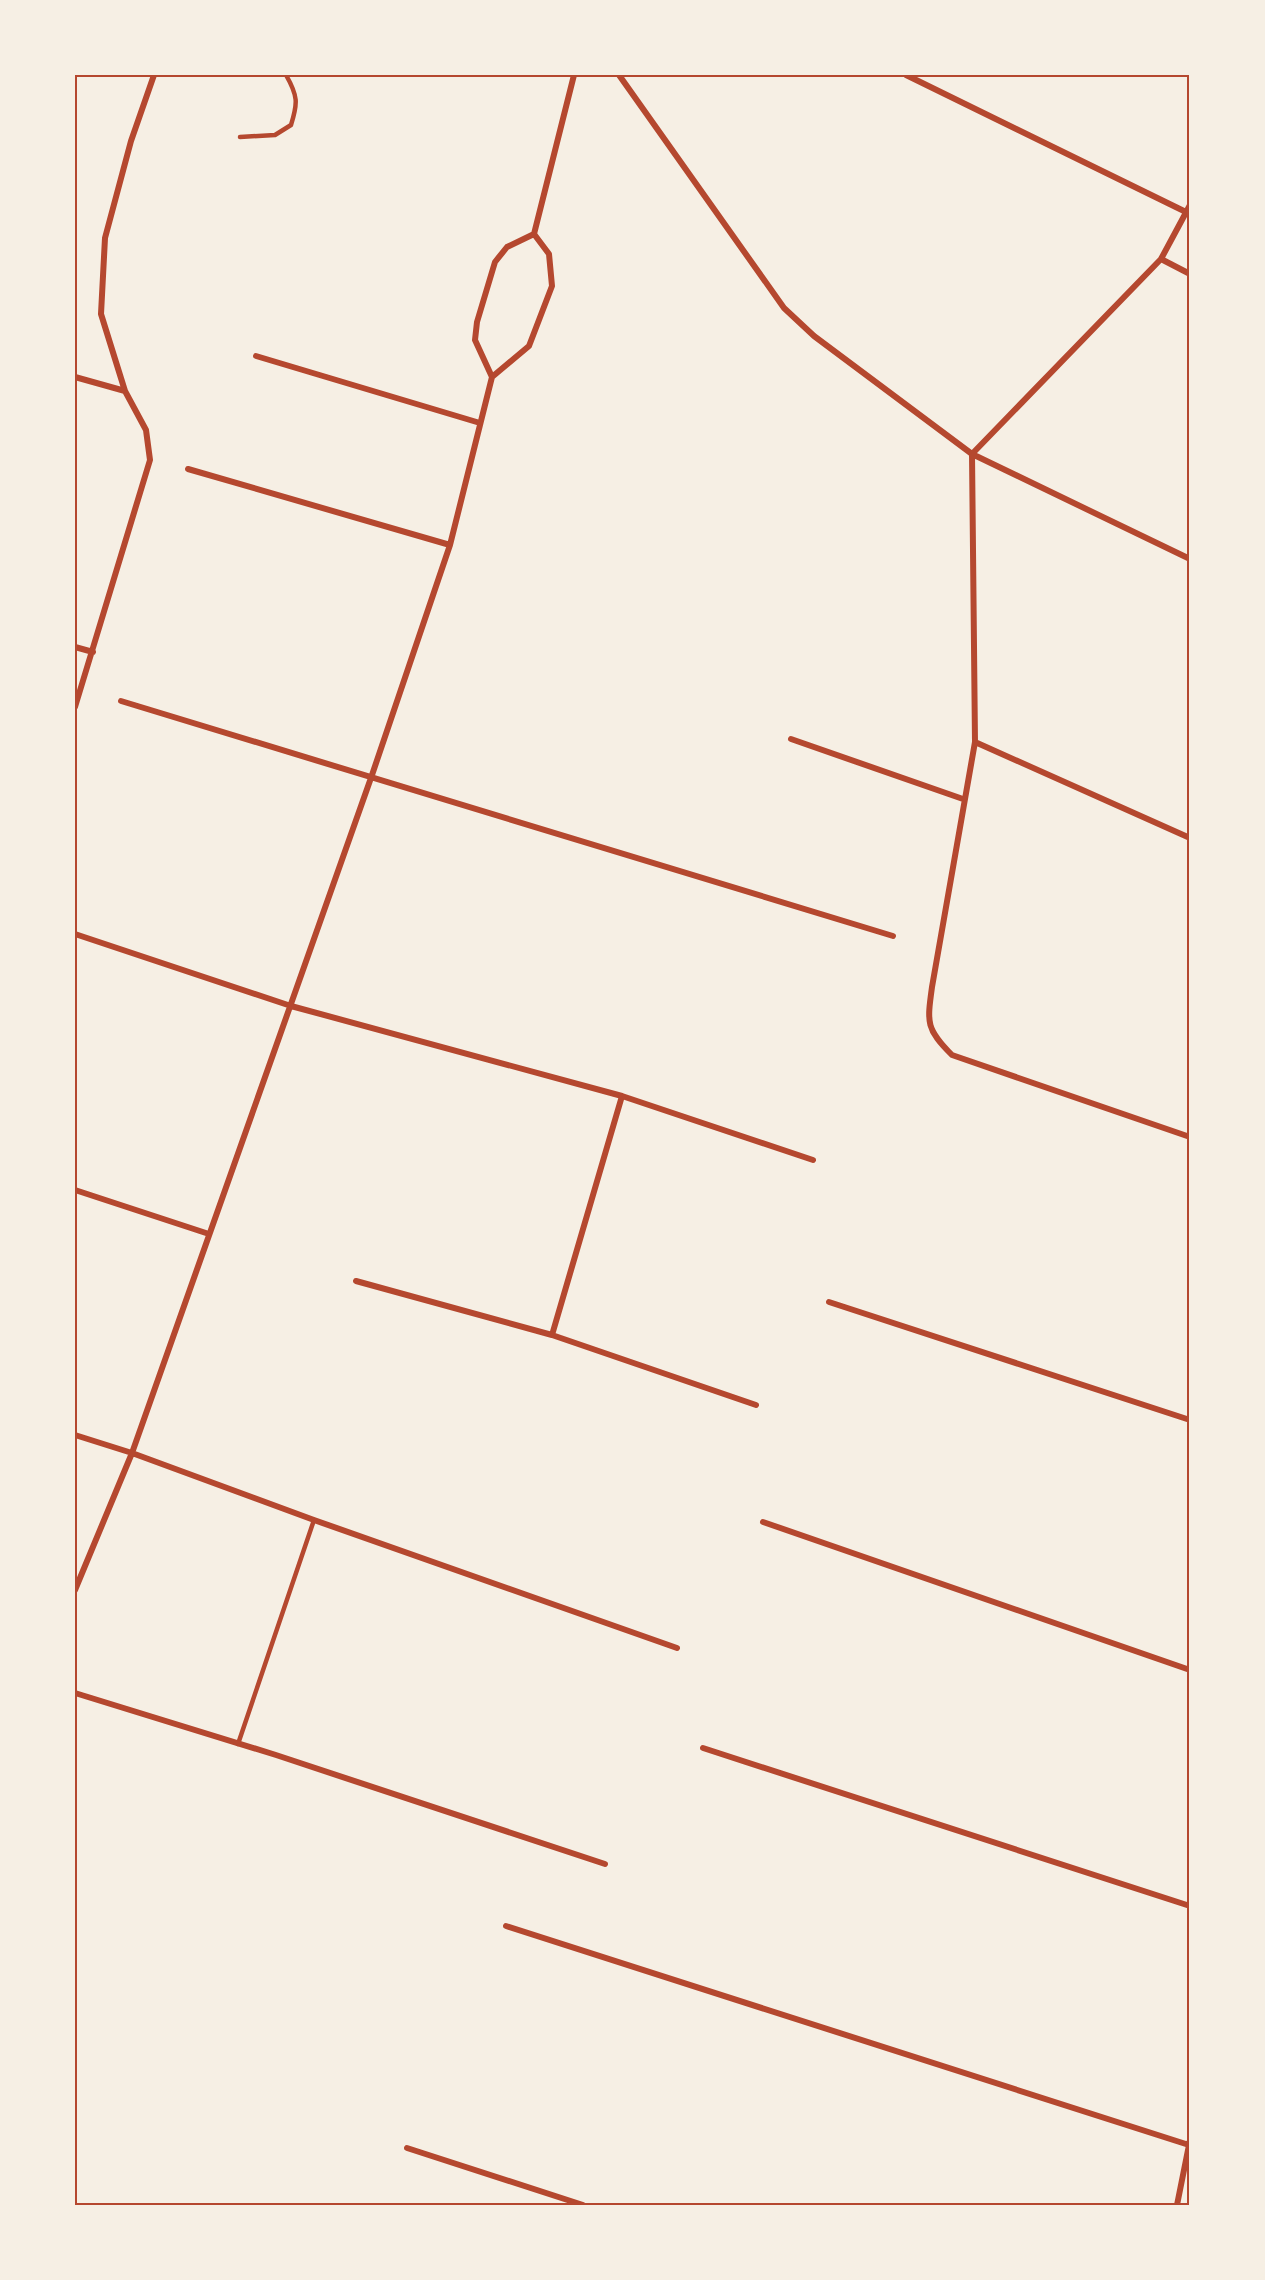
<svg xmlns="http://www.w3.org/2000/svg" width="1265" height="2280" font-family="'Public Sans',sans-serif">
  <style>
    .lines { fill: none; stroke-linecap: round; stroke-linejoin: round }
    .service { stroke: #b5482f; stroke-width: 4.5 }
    .minor { stroke: #b5482f; stroke-width: 6 }
    .neatline { fill: none; stroke: #b5482f; stroke-width: 2 }
  </style>
  <rect width="100%" height="100%" fill="#f6efe4"/>
  <g class="lines">
    <path class="service" d="M240,137L275,135L291,125C298,103 298,96 286,75
      M238,1744L314,1520"/>
    <path class="minor" d="M619,75L784,308L814,336L972,454L975,742L932,987C927,1023 926,1029 952,1055L1190,1137
      M906,75L1186,212
      M1190,205L1161,259L972,454L1190,559
      M1161,259L1190,274
      M256,356L480,423
      M75,377L125,391
      M492,377L475,340L477,322L495,262L507,247L534,234L574,75
      M188,469L450,545
      M75,647L93,652
      M121,701L893,936
      M75,707L150,460L146,430L125,391L101,314L105,238L131,141L154,75
      M791,739L963,799
      M975,742L1190,838
      M75,934L291,1006L622,1096L813,1160
      M75,1190L209,1234
      M356,1281L552,1335L756,1405
      M829,1302L1190,1420
      M552,1335L622,1096
      M75,1435L132,1453L314,1520L677,1648
      M763,1522L1190,1670
      M75,1590L132,1453L372,775L450,545L492,377L529,346L552,286L549,254L534,234
      M75,1693L276,1755L605,1864
      M703,1748L1190,1906
      M506,1926L1189,2145
      M407,2148L583,2205
      M1177,2205L1190,2140"/>
  </g>
  <rect width="1265" height="2280" fill="none" stroke="#f6efe4" stroke-width="153"/>
  <rect x="76" y="76" width="1112" height="2128" class="neatline"/>
</svg>
